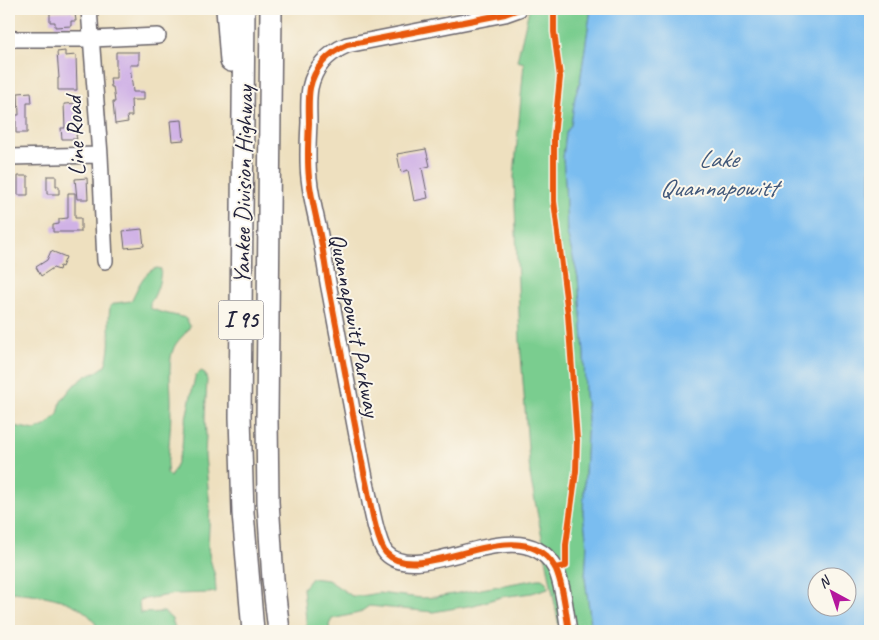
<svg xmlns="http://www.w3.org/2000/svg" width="879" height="640" font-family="Caveat,sans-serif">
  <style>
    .green { fill: #7acd8f; stroke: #4e7865 }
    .water { fill: #7abdf0; stroke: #4e7096; fill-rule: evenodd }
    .building { fill: #d0b2e6 }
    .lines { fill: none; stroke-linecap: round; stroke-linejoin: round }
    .minor-casing { stroke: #696469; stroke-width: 18 }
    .highway-casing { stroke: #696469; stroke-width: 24 }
    .minor { stroke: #fff; stroke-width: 15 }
    .highway { stroke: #fff; stroke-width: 21 }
    .cycleway-casing { stroke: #fbf7ec; stroke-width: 9 }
    .cycleway { stroke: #e8590c; stroke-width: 6 }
    .labels { text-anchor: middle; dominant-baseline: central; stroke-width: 4; stroke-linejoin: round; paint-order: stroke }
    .shield { fill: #fbf7ec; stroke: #636270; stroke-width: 1 }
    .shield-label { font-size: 22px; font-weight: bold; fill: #22223b }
    .street-label { font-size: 24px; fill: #22223b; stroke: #fbf7ec }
    .water-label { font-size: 25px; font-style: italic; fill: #41587a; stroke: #fbf7ec }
  </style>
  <rect width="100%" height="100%" fill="#fbf7ec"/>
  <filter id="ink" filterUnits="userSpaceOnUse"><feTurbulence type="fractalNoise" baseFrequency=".02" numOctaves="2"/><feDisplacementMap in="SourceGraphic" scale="10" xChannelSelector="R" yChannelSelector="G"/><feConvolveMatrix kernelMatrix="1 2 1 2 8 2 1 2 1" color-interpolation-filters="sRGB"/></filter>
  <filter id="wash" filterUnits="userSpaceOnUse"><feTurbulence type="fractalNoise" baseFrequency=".0096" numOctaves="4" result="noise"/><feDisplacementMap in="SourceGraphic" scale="20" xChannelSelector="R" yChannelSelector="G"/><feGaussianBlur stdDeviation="1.12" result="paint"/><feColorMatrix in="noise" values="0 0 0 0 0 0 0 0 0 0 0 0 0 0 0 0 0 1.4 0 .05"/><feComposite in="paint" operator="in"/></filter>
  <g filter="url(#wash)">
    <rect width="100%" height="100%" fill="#eee0bf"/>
    <path class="green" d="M529,9H591L580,82L575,97L571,125L566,133L563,158L565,181L567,233L578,277L584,352L585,394L588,417L583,513L587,544L585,578L592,631H560L530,475L520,341L514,177L524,63L517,61Z
      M157,268L161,269C160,282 157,293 150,303V308L160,312L186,318L190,326C186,335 176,340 173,350C167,366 172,390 171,408C171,430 168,451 167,473L170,477L174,470L182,449L183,432L195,377L201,371L205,373L207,380L205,418L206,435L205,456L210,507L208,547L210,559L215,576L216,592L209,593L176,594L139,600L140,613L164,612L172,619L176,631H99C87,598 38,594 9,592V425L35,430L47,425L58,414L61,401L73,386L86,376L98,371L105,366C113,344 107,327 110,306L116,303L131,301C137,290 143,271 157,268Z
      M311,578L328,580L352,596H361L378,593L422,598L436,597L538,579H542L547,583L548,588L532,593L501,597L474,605L433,612L369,606L359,613L332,619L329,625L330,631H307L303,588Z"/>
    <path class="water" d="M591,9H870V631H592L585,578L587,544L583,513L588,417L585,394L584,352L578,277L567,233L565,181L563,158L566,133L571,125L575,97L580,82ZM816,578H846V608H816Z"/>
    <g id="blocks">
      <path class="building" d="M72,11V13H75L76,21H71V26L55,27V22H50V12Z
        M65,51V56L76,55L77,90H58V78H59L57,52Z
        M116,52H139V65H130L133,92H144V100H131L132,116H127L128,122L115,124L113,102H115L113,87H111L110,78H116Z
        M31,92L32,103H27V133H16V115H19L18,93Z
        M80,103L81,113H77L78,134L76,135L77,139H62L61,128H65L64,104Z
        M182,120L184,140L172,141L170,121Z
        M426,149L430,166L422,168L428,198L414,201L408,170L401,172L397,154Z
        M18,176H28V195H18Z
        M47,176H56V186H59V194H47Z
        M87,178L88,199H77L75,179Z
        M68,193H75V218H81V232H53V225L59,224V219L68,218Z
        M142,229L144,246L125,248L123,231Z
        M51,251L66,257L62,267L60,266L59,270L53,268L41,276L36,267L47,260Z"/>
    </g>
  </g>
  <g filter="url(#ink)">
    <use href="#blocks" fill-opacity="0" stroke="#696469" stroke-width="1"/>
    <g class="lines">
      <g class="minor-casing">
        <path id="minor" d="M89,9L100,155L105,261
          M519,9L505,14L347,45C328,53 314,68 310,88C308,99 309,111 309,123C308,141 307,160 309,178C311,198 316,216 320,235C324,254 326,274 330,293C342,355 353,416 365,478C369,494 376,542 386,553C420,589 518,508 554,566C563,580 566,615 569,631
          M9,39H92L158,36
          M9,157L100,155"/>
      </g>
      <g class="highway-casing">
        <path id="highway" d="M227,9L231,61
          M244,9L240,417L243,513L253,631
          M271,9L267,420L268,502L273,579L279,631"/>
      </g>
      <use href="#minor" class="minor"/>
      <use href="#highway" class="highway"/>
      <g class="cycleway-casing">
        <path id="cycleway" d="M519,9L505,14L347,45C328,53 314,68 310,88C308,99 309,111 309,123C308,141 307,160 309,178C311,198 316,216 320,235C324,254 326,274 330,293C342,355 353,416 365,478C369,494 376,542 386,553C420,589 518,508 554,566C563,580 566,615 569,631
          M554,9V32L560,77L554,137V201L568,314L577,440L576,471L566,545V566L555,568"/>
      </g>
      <use href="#cycleway" class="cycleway"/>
    </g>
  </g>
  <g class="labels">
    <rect class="shield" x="218.5" y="300.5" width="45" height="39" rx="4"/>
    <g class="shield-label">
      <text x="241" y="320">I 95</text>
    </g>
    <g class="street-label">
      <text transform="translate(75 136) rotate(-93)">Line Road</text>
      <text transform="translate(243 185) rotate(-89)">Yankee Division Highway</text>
      <text transform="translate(355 325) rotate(79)">Quannapowitt Parkway</text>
    </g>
    <g class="water-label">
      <text x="718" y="159">Lake<tspan x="718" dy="29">Quannapowitt</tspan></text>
    </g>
  </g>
  <rect width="879" height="640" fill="none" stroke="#fbf7ec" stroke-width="30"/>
  <g transform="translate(832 592) rotate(320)"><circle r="24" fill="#fbf7ec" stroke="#a4a2a5"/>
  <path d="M0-4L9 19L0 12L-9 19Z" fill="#b5179e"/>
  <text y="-8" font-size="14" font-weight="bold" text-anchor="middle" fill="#22223b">N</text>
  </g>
</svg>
